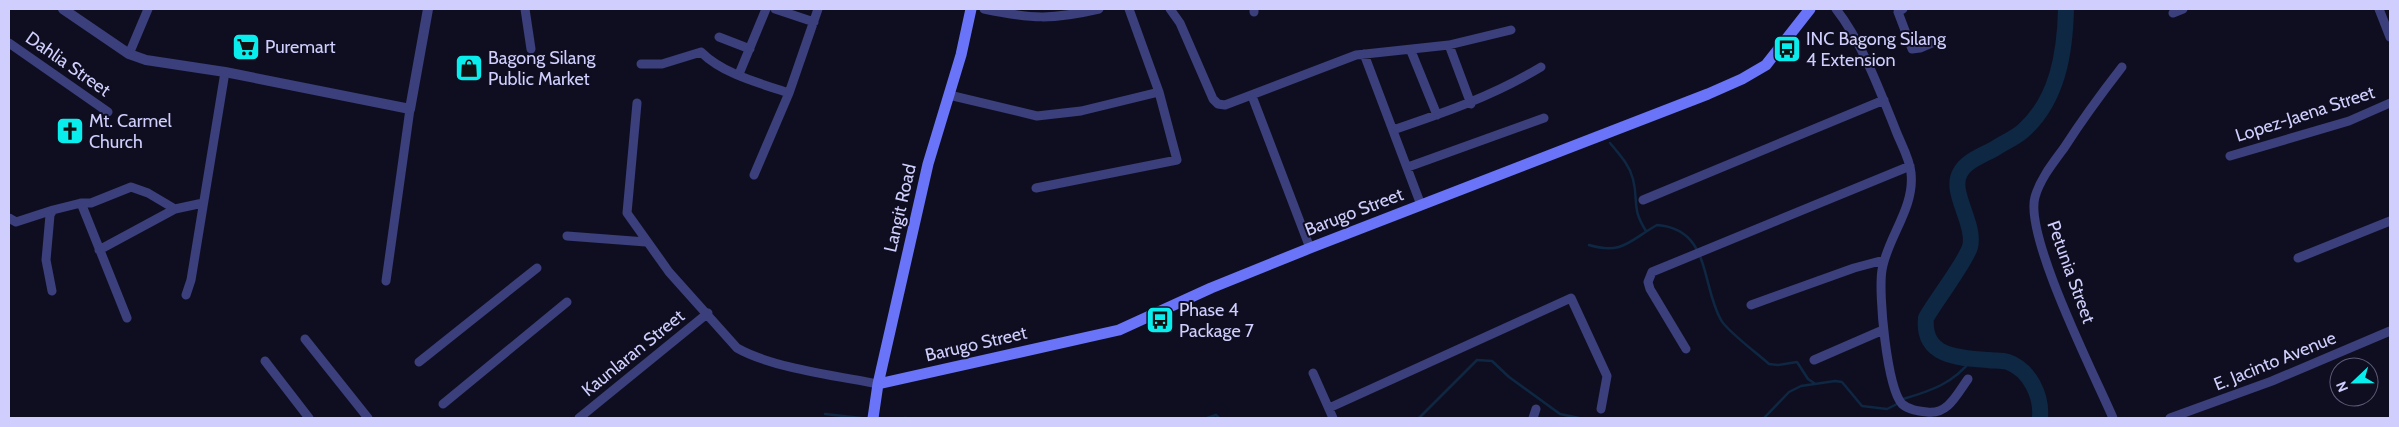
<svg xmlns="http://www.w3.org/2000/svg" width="2399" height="427" font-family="Cabin,sans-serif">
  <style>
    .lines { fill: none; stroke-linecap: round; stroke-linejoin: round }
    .stream { stroke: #0e2743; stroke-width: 2.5 }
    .river { stroke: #0e2743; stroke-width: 16 }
    .minor { stroke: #3b3f7c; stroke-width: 9 }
    .tertiary { stroke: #3b3f7c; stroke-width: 10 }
    .secondary { stroke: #6a74f8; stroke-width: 11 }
    .labels { text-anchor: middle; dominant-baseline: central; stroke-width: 4; stroke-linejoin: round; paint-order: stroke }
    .poi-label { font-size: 18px; fill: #cfcefd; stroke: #0f0e20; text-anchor: start }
    .street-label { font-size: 18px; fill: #cfcefd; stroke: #0f0e20 }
  </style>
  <rect width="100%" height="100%" fill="#0f0e20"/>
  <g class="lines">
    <path class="stream" d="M1610,143C1619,154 1629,164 1633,179C1639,203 1631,207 1646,231
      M1589,245C1623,255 1630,240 1657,225C1711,229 1701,285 1721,320C1727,331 1758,354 1769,364L1778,365L1797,362L1808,379L1814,383
      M1903,399C1931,391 1954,383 1972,359
      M825,414L861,418
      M905,418H906
      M1207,418L1216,415L1219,418
      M1419,418L1477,360L1492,361L1509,377L1560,414L1579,418
      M1764,418L1789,392L1801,386L1835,381L1842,382L1862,406L1887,409L1899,403"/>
    <path class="river" d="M2040,418C2042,396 2030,370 2008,362C2002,360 1994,361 1988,360C1959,358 1922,357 1926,318C1936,300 1965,263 1970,247C1976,224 1949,192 1960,173C1966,161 1983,155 1994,149C2003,143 2015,138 2023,131C2058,100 2065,52 2066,9"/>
    <path class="minor" d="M525,9L531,49
      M775,9L814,22
      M984,9C1032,19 1052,20 1099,9
      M1170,9L1180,23L1213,99L1218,104L1225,105L1356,55L1449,45L1511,30
      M1254,9V12
      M1836,9C1862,42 1880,91 1896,131C1901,144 1910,159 1911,173C1915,208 1887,238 1882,270C1878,294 1887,387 1902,404C1909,410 1918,411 1927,412C1948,415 1957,394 1968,379
      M1903,9L1898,12L1912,49L1920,48L1941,39
      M2379,9L2390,37
      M2173,13L2183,9
      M719,37L750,49
      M9,43L108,112
      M1449,45L1471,104
      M1411,51L1437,115
      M129,54L148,9
      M1364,54L1421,205
      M641,64H662L701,52C723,74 759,83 789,93
      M739,74L766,9
      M949,95L1037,116L1081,111L1159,92
      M1252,96L1310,248
      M637,103L627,213L669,272L737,348C772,368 838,376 878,384
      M1393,130C1446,112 1493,96 1541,67
      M2230,156L2349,121L2390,103
      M1408,167L1544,118
      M754,175L789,93L818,9
      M1036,188L1177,160L1159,92L1129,9
      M1643,200L1884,100
      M9,218L16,222L53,210
      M567,236L646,242
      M99,250L175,209
      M2298,258L2390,221
      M386,281L410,109
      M52,291L46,260L50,215L53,210L81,203
      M186,295L191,280L225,72
      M1751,305L1854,268L1884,260
      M127,318L81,203H91L131,187L148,193L175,209L203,203
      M305,339L368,418
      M1686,349L1650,289L1648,282L1652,272L1910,166
      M1814,360L1883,330
      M265,361L309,418
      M419,362L537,268
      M1313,373L1333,418
      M443,404L567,302
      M1329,408L1571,298L1607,376L1601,409
      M579,418L708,313
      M1533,418L1536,409
      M2113,418C2095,376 2024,236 2035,197C2040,179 2053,163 2064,148C2082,120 2101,94 2122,67
      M2170,418L2272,381L2390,331"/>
    <path class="tertiary" d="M63,9L129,54L146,60L225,72L410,109L428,9"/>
    <path class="secondary" d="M878,384L1119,330L1211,288L1310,248L1708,94L1742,79L1766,65L1810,9
      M873,418L878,384L928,164L961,55L971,9"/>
  </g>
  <defs>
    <g id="supermarket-square" transform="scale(1.4375)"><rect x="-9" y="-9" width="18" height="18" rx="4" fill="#0aeded" stroke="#0f0e20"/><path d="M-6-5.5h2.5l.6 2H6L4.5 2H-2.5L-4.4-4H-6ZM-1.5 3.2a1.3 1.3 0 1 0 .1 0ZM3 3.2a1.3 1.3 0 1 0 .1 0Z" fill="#111"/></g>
    <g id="bus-square" transform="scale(1.4375)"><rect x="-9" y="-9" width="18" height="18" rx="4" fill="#0aeded" stroke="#0f0e20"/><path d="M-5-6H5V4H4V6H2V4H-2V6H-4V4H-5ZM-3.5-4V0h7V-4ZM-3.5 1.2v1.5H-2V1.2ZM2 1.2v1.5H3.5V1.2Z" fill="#111"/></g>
    <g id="shop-square" transform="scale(1.4375)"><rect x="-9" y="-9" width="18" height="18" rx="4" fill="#0aeded" stroke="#0f0e20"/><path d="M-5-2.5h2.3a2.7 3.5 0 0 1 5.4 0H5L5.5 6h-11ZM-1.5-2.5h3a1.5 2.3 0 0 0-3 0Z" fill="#111"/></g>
    <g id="church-square" transform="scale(1.4375)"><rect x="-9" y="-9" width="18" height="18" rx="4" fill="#0aeded" stroke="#0f0e20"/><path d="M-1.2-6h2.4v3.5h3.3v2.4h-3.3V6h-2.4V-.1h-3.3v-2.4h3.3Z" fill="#111"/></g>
  </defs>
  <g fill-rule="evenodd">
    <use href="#supermarket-square" x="246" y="47"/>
    <use href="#bus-square" x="1787" y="49"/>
    <use href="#shop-square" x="469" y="68"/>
    <use href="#church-square" x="70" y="131"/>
    <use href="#bus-square" x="1160" y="320"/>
  </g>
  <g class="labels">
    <g class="poi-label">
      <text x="1806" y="39">INC Bagong Silang<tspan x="1806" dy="21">4 Extension</tspan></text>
      <text x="265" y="47">Puremart</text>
      <text x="488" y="58">Bagong Silang<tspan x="488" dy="21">Public Market</tspan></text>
      <text x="89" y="121">Mt. Carmel<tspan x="89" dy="21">Church</tspan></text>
      <text x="1179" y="310">Phase 4<tspan x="1179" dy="21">Package 7</tspan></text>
    </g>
    <g class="street-label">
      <text transform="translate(68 64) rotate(35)">Dahlia Street</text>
      <text transform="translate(2305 114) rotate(-18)">Lopez-Jaena Street</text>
      <text transform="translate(900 208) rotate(-77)">Langit Road</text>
      <text transform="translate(1354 212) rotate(-21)">Barugo Street</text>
      <text transform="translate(2071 272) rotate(70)">Petunia Street</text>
      <text transform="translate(976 344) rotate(-13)">Barugo Street</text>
      <text transform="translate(633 353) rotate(-39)">Kaunlaran Street</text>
      <text transform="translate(2275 361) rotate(-22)">E. Jacinto Avenue</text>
    </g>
  </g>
  <rect width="2399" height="427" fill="none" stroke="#cfcefd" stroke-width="20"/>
  <g transform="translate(2354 382) rotate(248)"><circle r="24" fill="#0f0e20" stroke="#5c5b78"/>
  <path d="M0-4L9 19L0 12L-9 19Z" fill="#0aeded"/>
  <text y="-8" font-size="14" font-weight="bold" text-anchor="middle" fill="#cfcefd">N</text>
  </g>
</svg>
